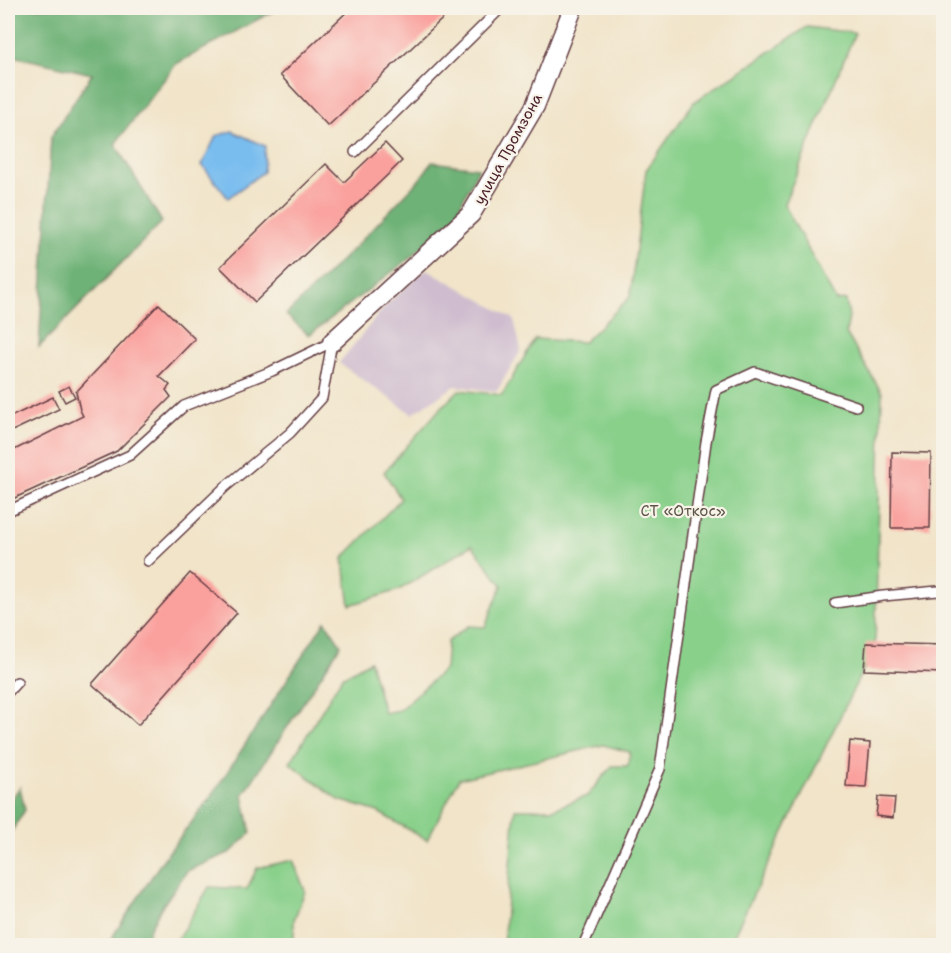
<svg xmlns="http://www.w3.org/2000/svg" width="951" height="953" font-family="'Shantell Sans',sans-serif">
  <style>
    .industrial { fill: #cfbdcf }
    .green { fill: #89d08b; stroke: #6a785b; stroke-width: 1.5 }
    .forest { fill: #6eb277; stroke: #5c6851; stroke-width: 1.5 }
    .water { fill: #79bdef; stroke: #626e8d; stroke-width: 1.5 }
    .building { fill: #faa19e }
    .lines { fill: none; stroke-linecap: round; stroke-linejoin: round }
    .service-casing { stroke: #633d43; stroke-width: 12 }
    .minor-casing { stroke: #633d43; stroke-width: 21 }
    .service { stroke: #fff; stroke-width: 9 }
    .minor { stroke: #fff; stroke-width: 18 }
    .labels { text-anchor: middle; dominant-baseline: central; stroke-width: 4.5; stroke-linejoin: round; paint-order: stroke }
    .street-label { font-size: 15px; fill: #4a1f2b; stroke: #f7f3e8 }
    .park-label { font-size: 15px; fill: #5d5448; stroke: #f7f3e8 }
  </style>
  <rect width="100%" height="100%" fill="#f7f3e8"/>
  <filter id="ink" filterUnits="userSpaceOnUse"><feTurbulence type="fractalNoise" baseFrequency=".0167" numOctaves="2"/><feDisplacementMap in="SourceGraphic" scale="12" xChannelSelector="R" yChannelSelector="G"/><feConvolveMatrix kernelMatrix="1 2 1 2 8 2 1 2 1" color-interpolation-filters="sRGB"/></filter>
  <filter id="wash" filterUnits="userSpaceOnUse"><feTurbulence type="fractalNoise" baseFrequency=".008" numOctaves="4" result="noise"/><feDisplacementMap in="SourceGraphic" scale="24" xChannelSelector="R" yChannelSelector="G"/><feGaussianBlur stdDeviation="1.35" result="paint"/><feColorMatrix in="noise" values="0 0 0 0 0 0 0 0 0 0 0 0 0 0 0 0 0 1.4 0 .05"/><feComposite in="paint" operator="in"/></filter>
  <g filter="url(#wash)">
    <rect width="100%" height="100%" fill="#f1e4c9"/>
    <path class="industrial" d="M427,269L514,319L521,350L497,391L455,386L412,414L339,363L387,304Z"/>
    <path class="green" d="M807,27L855,33L784,204L836,301L846,300L849,317L846,333L882,393L875,645L729,945H503L515,809H553L587,796L612,766H628L630,752L603,745L459,779L427,840L378,812L339,800L290,763L342,677L370,661L384,713L399,710L445,669L447,642L468,626L485,627L502,585L472,545L399,590L350,605L343,558L401,499L384,472L438,411L459,390L502,395L535,339L584,342L630,297L646,170L694,102Z
      M293,860L305,891L294,920V945H174L209,887L247,889L257,868Z"/>
    <path class="forest" d="M8,8H279L176,64L115,144L162,222L39,347L51,137L92,74L8,55Z
      M432,162L479,168L454,217L409,259L309,335L286,315L355,247L419,180Z
      M325,621L341,645L243,795L251,833L231,852L187,871L161,908L150,928L144,945H107L162,861L213,794Z
      M20,787L25,810L8,837V804Z"/>
    <path class="water" d="M232,131L265,146L263,172L228,198L202,165L216,136Z"/>
    <g id="blocks">
      <path class="building" d="M351,8H454L328,126L280,75Z
        M385,143L402,161L255,302L220,267L326,164L344,182Z
        M159,304L195,339L159,376L170,385L166,390L171,397L117,451L8,501V453L83,416L80,410L76,392Z
        M69,386L75,397L65,402L59,391Z
        M53,397L59,409L8,433V418Z
        M892,452L931,453L930,528H891Z
        M190,573L237,613L138,725L92,684Z
        M866,643L944,645L943,673L864,670Z
        M850,741L870,743L866,787L846,786Z
        M878,797L895,798L893,818L876,816Z"/>
    </g>
  </g>
  <g filter="url(#ink)">
    <use href="#blocks" fill-opacity="0" stroke="#633d43" stroke-width="1.5"/>
    <g class="lines">
      <g class="service-casing">
        <path id="service" d="M355,152L501,8
          M8,511L130,455L184,406L272,371L332,342
          M148,561L225,487L290,433L322,398L332,342
          M835,603L883,596L938,591L944,592
          M8,692L17,682
          M583,946L660,769L706,442L716,390L755,372L856,406"/>
      </g>
      <g class="minor-casing">
        <path id="minor" d="M332,342L471,214L535,106L573,8"/>
      </g>
      <use href="#service" class="service"/>
      <use href="#minor" class="minor"/>
    </g>
  </g>
  <g class="labels">
    <g class="street-label">
      <text transform="translate(508 149) rotate(-61)">улица Промзона</text>
    </g>
    <g class="park-label">
      <text x="683" y="511">СТ «Откос»</text>
    </g>
  </g>
  <rect width="951" height="953" fill="none" stroke="#f7f3e8" stroke-width="30"/>
</svg>
